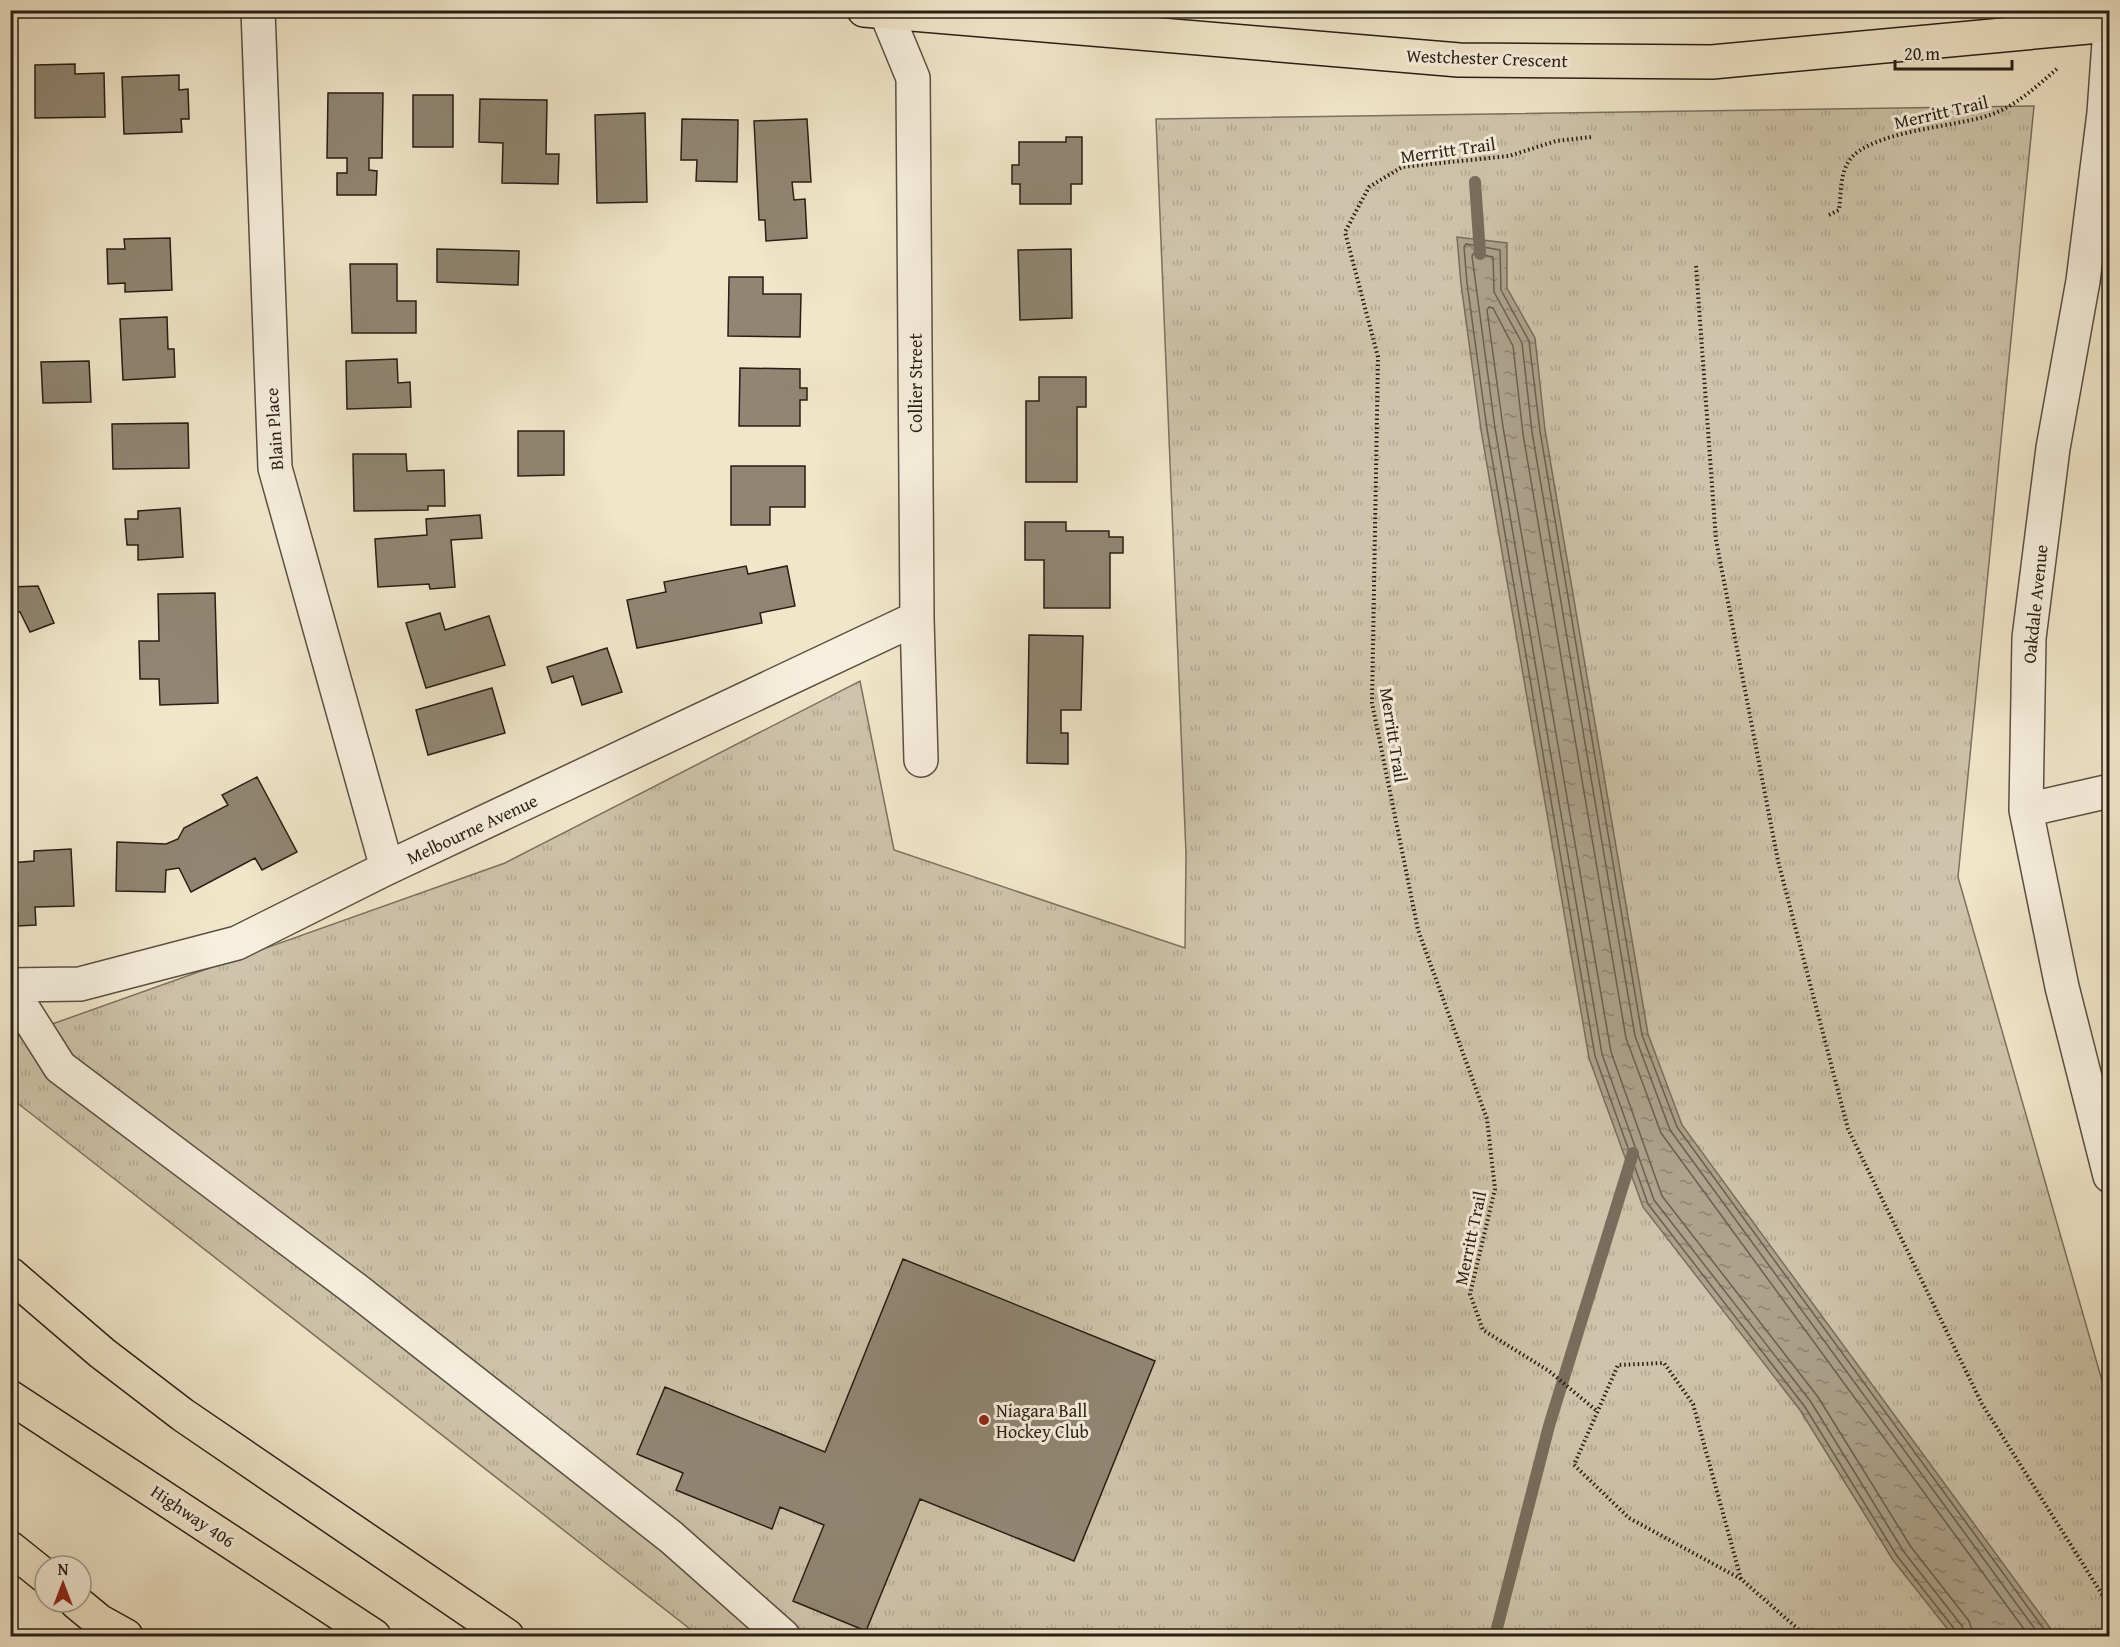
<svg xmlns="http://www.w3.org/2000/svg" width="2120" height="1647" font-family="'Gentium Book Plus',serif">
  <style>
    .park { fill: url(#park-tufts); stroke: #7c7160; stroke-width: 1.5 }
    .water { fill: url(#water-ripples); stroke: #786d5c; stroke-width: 1.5 }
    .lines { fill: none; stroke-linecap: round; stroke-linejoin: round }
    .shore { stroke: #6a6050; stroke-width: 1.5 }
    .stream { stroke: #786d5c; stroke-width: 12 }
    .building { fill: #918673; stroke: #281e15; stroke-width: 1.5 }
    .minor-casing { stroke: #5a5042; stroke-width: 36 }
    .major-casing { stroke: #281e15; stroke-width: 36 }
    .highway-casing { stroke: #281e15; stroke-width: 36 }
    .path { stroke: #281e15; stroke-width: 4; stroke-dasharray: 1.5 3; stroke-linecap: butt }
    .minor { stroke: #f6efdd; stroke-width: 33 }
    .major { stroke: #f1e6ca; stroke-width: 33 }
    .highway { stroke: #f1e6ca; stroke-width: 33 }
    .poi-dot { fill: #8f2418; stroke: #f6efdd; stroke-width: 2 }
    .labels { text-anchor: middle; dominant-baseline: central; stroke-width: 6; stroke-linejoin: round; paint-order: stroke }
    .street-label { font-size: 18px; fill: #281e15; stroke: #f6efdd }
    .poi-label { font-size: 18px; fill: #281e15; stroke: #f6efdd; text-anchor: start }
  </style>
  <defs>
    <pattern id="park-tufts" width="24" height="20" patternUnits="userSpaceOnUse" patternTransform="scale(1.5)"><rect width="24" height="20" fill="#cfc4ab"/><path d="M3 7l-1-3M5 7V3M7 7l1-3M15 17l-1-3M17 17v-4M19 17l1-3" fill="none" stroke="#b2a892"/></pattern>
    <pattern id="water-ripples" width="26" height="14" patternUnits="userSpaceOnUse" patternTransform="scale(1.5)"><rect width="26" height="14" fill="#ada28c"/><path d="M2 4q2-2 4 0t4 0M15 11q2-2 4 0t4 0" fill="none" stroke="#8d8371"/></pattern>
  </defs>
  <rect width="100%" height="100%" fill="#f1e6ca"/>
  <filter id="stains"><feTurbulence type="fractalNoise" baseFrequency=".00333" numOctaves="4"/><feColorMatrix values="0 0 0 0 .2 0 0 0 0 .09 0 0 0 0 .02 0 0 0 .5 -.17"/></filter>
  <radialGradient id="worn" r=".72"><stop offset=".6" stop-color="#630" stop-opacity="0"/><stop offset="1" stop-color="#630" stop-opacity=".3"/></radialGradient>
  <path class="park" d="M2034,106L1958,877L2109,1405V1636H699L11,1098L10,1039L505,863L860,681L894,850L1185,948L1186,854L1156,119Z"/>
  <path class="water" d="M1457,237L1507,243V288L1535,338L1545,430L1648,1034L1682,1125L2056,1636H1953L1893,1560L1800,1410L1643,1207L1589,1058L1481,430L1461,284Z"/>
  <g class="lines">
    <path class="shore" d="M1957,1636L1956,1631L1897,1556L1805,1407L1648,1204L1595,1056L1487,429L1467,283L1464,247L1466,244L1500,250L1501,290L1529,341L1540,431L1642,1035L1677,1127L2049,1636
      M1965,1636L1962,1626L1904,1552L1811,1402L1654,1200L1602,1054L1495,428L1472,256L1474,253L1493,257L1494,292L1522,343L1532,432L1635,1036L1670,1130L2040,1636
      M1974,1636L1969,1621L1911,1547L1818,1397L1662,1196L1611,1052L1503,427L1487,310L1489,307L1493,308L1513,346L1523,434L1626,1038L1661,1133L2029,1636"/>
    <path class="stream" d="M1475,182L1480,254
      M1495,1636L1549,1426L1633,1153"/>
  </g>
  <path class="building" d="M75,64V74L104,73L105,117L35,118V65Z
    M179,75V90L188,89L189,119H181L182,132L124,134L122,77Z
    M328,93H383L382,158H369V170L377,171L376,195H337V173H347V158H327Z
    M413,95H453V147H413Z
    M480,99L547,100L546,154H559L558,184L502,183L503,143L479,142Z
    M645,113L647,202L597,203L595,115Z
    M682,119L738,120L737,182L696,181L697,160H681Z
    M807,119L811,182H792L794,200L805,199L807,238L766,241L765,220H759L754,121Z
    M1066,137H1082V184H1071V204H1020V184H1012V165H1019V142H1066Z
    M170,238L172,290L125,292V283L108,284L107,249H125L124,239Z
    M437,249L519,251L518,285L437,282Z
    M1071,249L1072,318L1020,320L1018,250Z
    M350,264H397V301H416V333H352Z
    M729,277H763V294H801L800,337L728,336Z
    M167,317L168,349H174L175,377L123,380L120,319Z
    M397,359L398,383L410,382L411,407L347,409L346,361Z
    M89,361L91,402L43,403L41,362Z
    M740,368L800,369V388H807V400H800V426H739Z
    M1039,377H1086V407H1077V482H1026V401H1039Z
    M188,423L189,468L113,469L112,424Z
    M518,431H564V475L518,476Z
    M353,454H406L407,471L444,470L445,506H428V510L354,511Z
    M731,466H805V507H770V525H731Z
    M180,508L183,557L138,560V545H127L125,519H138V511Z
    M480,515L482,538L451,540L455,587L430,589L429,584L378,587L375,539L427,535L426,519Z
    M1025,522H1066V531H1109V537H1123V553H1110V608H1044V560H1025Z
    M746,566L748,574L787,566L795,606L760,613L762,623L637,648L627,600L666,592L664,582Z
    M38,586L54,623L30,632L20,612H10V587Z
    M215,593L218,703L160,705L159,679H140L139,641H159L158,594Z
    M440,613L445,630L489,616L505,665L426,688L406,623Z
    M1029,635L1083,636L1081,710H1061V733H1068V764L1027,763Z
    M607,648L622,692L582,705L573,676L552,683L547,667Z
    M492,688L505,733L428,755L416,710Z
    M10,775H15L16,824H10Z
    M257,777L297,852L262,870L255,858L191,892L179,868L166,870L165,892L116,891L117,842L166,844L178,839L184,828L228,805L222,795Z
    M71,849L74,906L35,907L36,925L18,926V914H10V863L34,861V851Z
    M903,1259L1155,1361L1074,1561L920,1499L866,1631L793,1601L824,1525L780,1507L772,1529L676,1490L683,1473L637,1454L665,1387L825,1452Z"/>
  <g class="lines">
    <g class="minor-casing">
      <path id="minor" d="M258,10L275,468L387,868
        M885,10L913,78L917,618L921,760
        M2110,28L2104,113L2083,281L2053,448L2029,638L2026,810L2062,987L2110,1176
        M2026,810L2110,791
        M10,985L80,984L237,943L387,868L917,618
        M10,988L60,1067L355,1289L671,1537L783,1636"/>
    </g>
    <g class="major-casing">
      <path id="major" d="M864,10L1459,60L1712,62L2110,25"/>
    </g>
    <g class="highway-casing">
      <path id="highway" d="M10,1274L102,1353L183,1415L507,1636
        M10,1397L374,1636
        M10,1548L45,1576
        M76,1602L99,1621L126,1636"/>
    </g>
    <path class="path" d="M1591,137L1556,141L1509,156L1402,167L1369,187L1345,232L1378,357L1372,703L1418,930L1487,1119L1495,1189L1470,1294L1483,1330L1549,1371L1598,1412
      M1829,215L1839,210C1841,194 1840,174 1849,161C1868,131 1956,127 1990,115C2016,106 2037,86 2058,68
      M1696,266L1716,540L1778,861L1848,1129L1982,1404L2110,1607
      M1741,1579L1693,1404L1664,1363L1618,1365L1574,1465L1629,1518L1741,1579L1806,1636"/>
    <use href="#minor" class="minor"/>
    <use href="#major" class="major"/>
    <use href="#highway" class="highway"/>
  </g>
  <circle class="poi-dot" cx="984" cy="1420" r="6"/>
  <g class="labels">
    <g class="street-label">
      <text transform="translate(1487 58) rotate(2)">Westchester Crescent</text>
      <text transform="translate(1941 112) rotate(-13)">Merritt Trail</text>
      <text transform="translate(1448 150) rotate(-8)">Merritt Trail</text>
      <text transform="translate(915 383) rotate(-90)">Collier Street</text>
      <text transform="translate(274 429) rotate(-94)">Blain Place</text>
      <text transform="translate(2035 604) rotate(-84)">Oakdale Avenue</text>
      <text transform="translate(1394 735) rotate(81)">Merritt Trail</text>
      <text transform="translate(472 829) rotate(-25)">Melbourne Avenue</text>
      <text transform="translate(1470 1238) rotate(-78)">Merritt Trail</text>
      <text transform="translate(193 1516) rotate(34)">Highway 406</text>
    </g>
    <g class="poi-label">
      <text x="996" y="1410">Niagara Ball<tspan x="996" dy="21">Hockey Club</tspan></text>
    </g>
  </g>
  <rect width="2120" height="1647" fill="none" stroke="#f1e6ca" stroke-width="36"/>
  <rect x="12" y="12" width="2096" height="1623" fill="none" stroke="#281e15" stroke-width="3"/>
  <rect x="18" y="18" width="2084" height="1611" fill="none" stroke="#281e15" stroke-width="1.5"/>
  <g transform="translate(63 1584)"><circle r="28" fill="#f6efdd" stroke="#a49b8d" stroke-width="1.5"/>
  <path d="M0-4.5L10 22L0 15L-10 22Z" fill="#8f2418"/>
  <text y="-9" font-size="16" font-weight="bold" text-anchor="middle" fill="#281e15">N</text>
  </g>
  <path d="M1895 60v9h117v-9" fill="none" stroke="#281e15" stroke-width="3"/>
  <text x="1904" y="60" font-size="18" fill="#281e15" stroke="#f6efdd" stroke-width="4.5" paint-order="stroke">20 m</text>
  <rect width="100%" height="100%" filter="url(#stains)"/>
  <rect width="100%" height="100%" fill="url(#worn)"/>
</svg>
